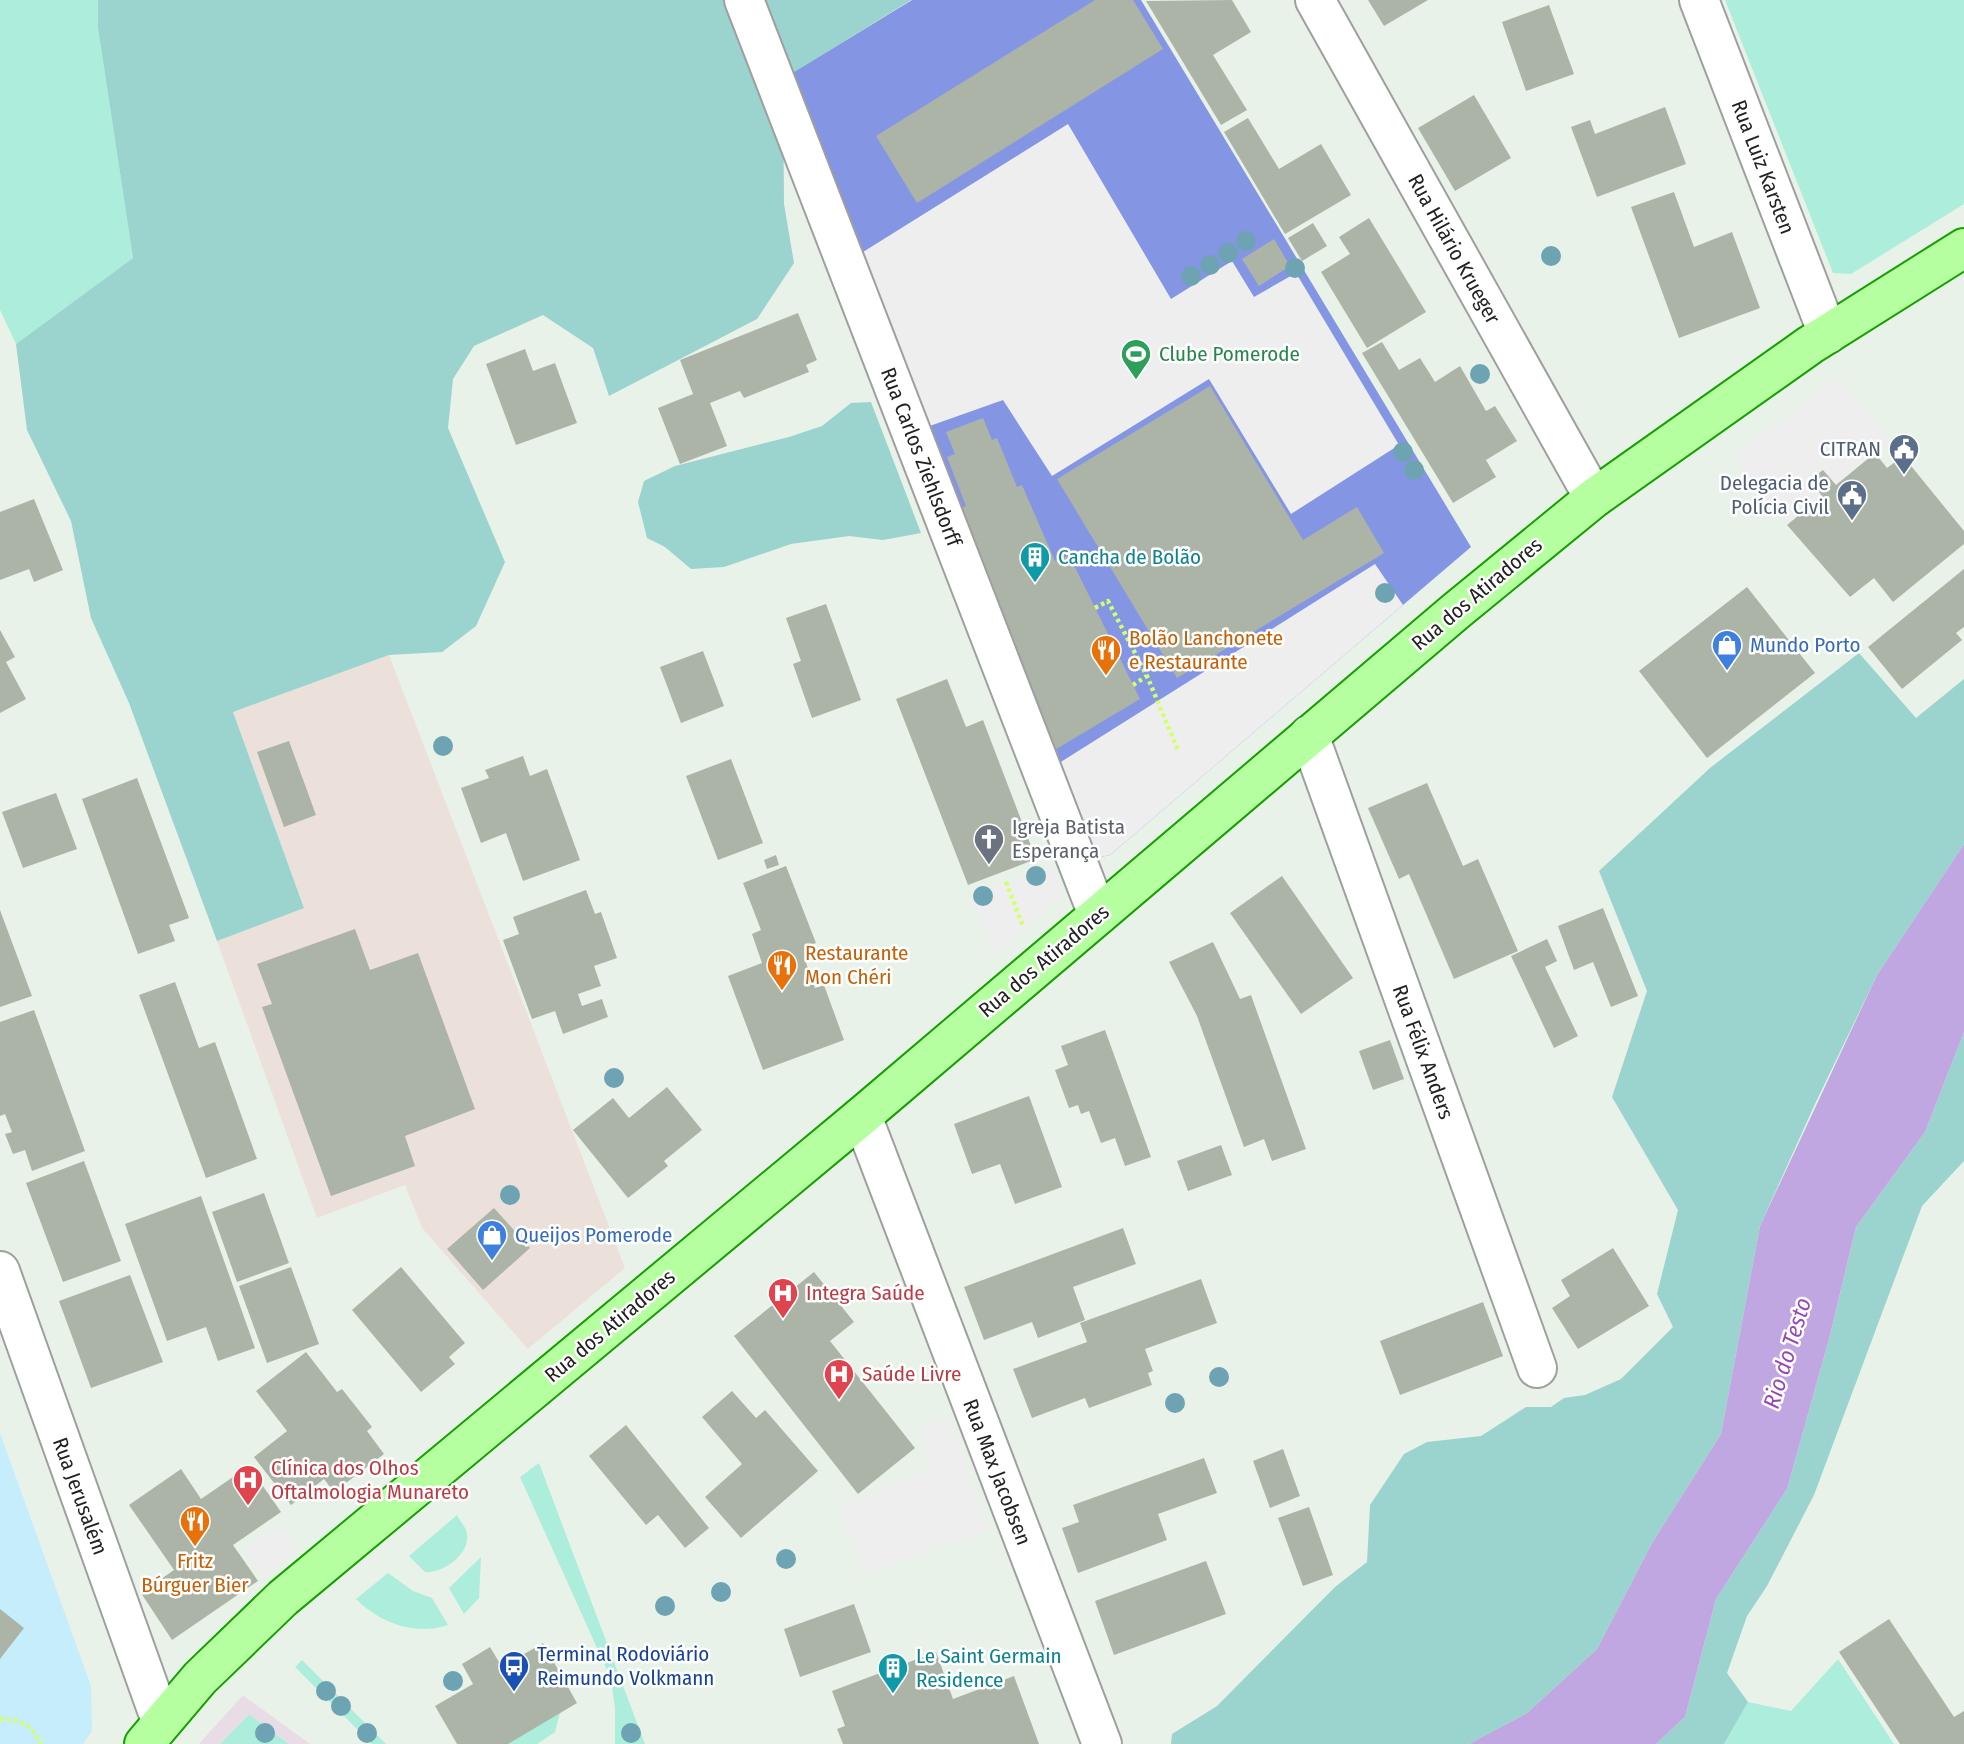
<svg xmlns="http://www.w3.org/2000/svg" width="1964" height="1744" font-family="'Fira Sans Condensed',sans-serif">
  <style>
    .industrial { fill: #ebe1da }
    .grass { fill: #adeddb }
    .forest { fill: #9bd3ce }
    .park { fill: #c5edfc }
    .pitch { fill: #8496e3 }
    .parking { fill: #eee }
    .plaza { fill: #e8dce6 }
    .water { fill: #c0a7e1 }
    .building { fill: #acb4a7 }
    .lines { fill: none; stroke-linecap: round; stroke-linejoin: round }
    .minor-casing { stroke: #9f9f9f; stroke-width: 42 }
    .major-casing { stroke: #159f00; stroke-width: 42 }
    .path { stroke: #d2ff6c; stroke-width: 4.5; stroke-dasharray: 3.5 3.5; stroke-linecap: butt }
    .minor { stroke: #fff; stroke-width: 38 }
    .major { stroke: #b6ffa0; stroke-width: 38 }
    .tree { fill: #6da3b3 }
    .labels { text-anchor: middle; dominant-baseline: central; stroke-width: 5; stroke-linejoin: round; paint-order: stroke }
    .street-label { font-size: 21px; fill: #222; stroke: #fff }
    .leisure-label { font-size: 21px; fill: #27864d; stroke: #fff; text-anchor: start }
    .service-label { font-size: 21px; fill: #4e5e75; stroke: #fff; text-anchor: end }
    .culture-label { font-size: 21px; fill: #0d838f; stroke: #fff; text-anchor: start }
    .food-label { font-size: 21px; fill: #c56008; stroke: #fff; text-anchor: start }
    .shop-label { font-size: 21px; fill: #366cbe; stroke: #fff; text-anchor: start }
    .worship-label { font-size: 21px; fill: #5b616d; stroke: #fff; text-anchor: start }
    .health-label { font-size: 21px; fill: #be3a42; stroke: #fff; text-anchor: start }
    .transit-label { font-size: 21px; fill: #164399; stroke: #fff; text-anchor: start }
    .water-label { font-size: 23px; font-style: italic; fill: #9648b7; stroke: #fff }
  </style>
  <rect width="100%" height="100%" fill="#e9f2e8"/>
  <path class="industrial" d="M389,655L625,1268L528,1349L422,1228L405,1185L317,1218L217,941L304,907L233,712Z"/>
  <path class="grass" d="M0,0H98V28L133,258L16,344L0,310Z
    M1725,0H1964V204L1851,274L1833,273Z
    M539,1463L645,1744H615V1709L611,1679L520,1477Z
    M457,1515C459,1520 464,1525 466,1530C474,1552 443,1574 425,1572L409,1556Z
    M481,1557L479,1598L464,1614L449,1588Z
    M388,1573L413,1591L432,1598L448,1625C415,1636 380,1623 356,1599Z
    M1838,1659L1894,1744H1724L1748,1702L1791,1711Z
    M302,1660L386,1744H372L295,1667Z
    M561,1709L555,1732L537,1744H502Z
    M249,1714L289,1744H220Z"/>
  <path class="forest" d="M98,0H911L783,79L784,204L794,263L757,319L609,396L593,348L543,315L474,346L453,379L448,428L505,562L476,626L442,652L389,655L233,712L304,908L217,941L129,703L91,618L71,521L27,430L16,344L133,258L98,28Z
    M871,402L921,533L883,540L849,536L791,544L724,567L691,569L665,547L647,538L638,502L644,481L675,466L789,437L822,426L851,403Z
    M1859,653L1916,718L1964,679V844L1877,975L1814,1106L1760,1226L1721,1434L1652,1543L1597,1649L1527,1713L1469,1744H1171L1172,1734L1217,1706L1335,1587L1367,1562L1370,1505L1404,1454L1427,1442L1481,1436L1526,1407H1551L1564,1398L1585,1395L1621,1379L1673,1327L1657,1294L1678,1210L1612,1097L1647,991L1599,871L1710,768Z
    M1964,1032V1161L1922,1206L1814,1495L1767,1586L1747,1616L1727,1673L1748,1702L1724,1744H1656L1685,1717L1716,1599L1787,1489L1829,1339L1856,1227L1925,1132Z"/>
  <path class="park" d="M0,1433L91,1686L92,1731L83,1744H0Z"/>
  <path class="pitch" d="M912,0H1141L1471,547L1110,855L1101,857L1092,852L781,80Z"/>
  <path class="parking" d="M1068,124L1171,299L1232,261L1254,297L1296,273L1399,445L1291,514L1209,379L1052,476L1003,400L924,428L855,257Z
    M1839,378L1890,441L1836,485L1823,469L1810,481L1823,496L1787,525L1731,456Z
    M1375,564L1403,605L1110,855L1101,857L1092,852L1056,765Z
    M1051,865L1063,896L993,957L970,897Z
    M949,1417L990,1530L863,1575L837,1504L931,1470L917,1429Z
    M281,1525L299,1549L262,1578L244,1550Z"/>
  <path class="plaza" d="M243,1695L248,1699L310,1744H289L249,1714L220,1744H199Z"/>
  <path class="water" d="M1964,844V1032L1925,1132L1856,1227L1829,1339L1787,1489L1716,1599L1685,1717L1656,1744H1469L1527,1713L1597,1649L1652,1543L1721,1434L1760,1226L1877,975Z"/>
  <path class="building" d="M1095,0H1133L1163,49L917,203L876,136Z
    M1232,0L1251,32L1213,55L1247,110L1221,125L1146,1Z
    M1368,0H1428L1384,26Z
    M1549,5L1574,74L1526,91L1502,22Z
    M1474,95L1511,158L1455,191L1418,128Z
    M1665,107L1686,164L1597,197L1571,127L1590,120L1595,134Z
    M1248,118L1279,169L1321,144L1351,195L1285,234L1224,132Z
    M1674,192L1694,247L1732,232L1760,308L1679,338L1631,207Z
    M1369,218L1426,312L1367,348L1321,272L1350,254L1339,237Z
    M1313,223L1327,246L1302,261L1288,238Z
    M1274,239L1290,266L1259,286L1242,259Z
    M798,313L817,360L806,365L809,372L744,398L740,391L710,403L727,446L680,464L658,408L693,394L680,360Z
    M1382,342L1399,370L1420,358L1435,382L1460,366L1486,411L1495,406L1517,441L1486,460L1496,477L1453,503L1362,353Z
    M525,349L533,371L555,363L577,423L516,445L486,364Z
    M1210,386L1303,540L1357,507L1384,553L1177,678L1057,479Z
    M983,418L992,440L997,438L1017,487L1022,485L1055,561L1069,555L1140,699L1053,751L957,510L966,506L947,457L955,454L946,432Z
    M1875,453L1887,468L1903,456L1964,531V544L1893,602L1874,578L1850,597L1787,525L1822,496L1810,480L1823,470L1836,485Z
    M34,499L63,570L34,582L29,569L0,580V512Z
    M1964,569V627L1956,633L1962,640L1902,689L1868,647Z
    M1747,587L1815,673L1707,758L1639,671Z
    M826,604L861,700L812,718L793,664L801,661L786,618Z
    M0,630L15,657L6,662L26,699L0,713Z
    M703,651L724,706L681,723L660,667Z
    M947,679L966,727L983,720L1036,859L968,885L896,699Z
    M289,741L316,815L284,827L257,752Z
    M523,756L530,776L547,769L580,860L523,881L506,833L481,843L461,788L489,778L485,770Z
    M731,759L763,843L718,860L686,776Z
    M137,778L189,918L169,925L175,941L138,954L82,799Z
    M1427,783L1463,866L1478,859L1518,951L1454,979L1409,874L1399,879L1368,808Z
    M56,793L77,849L23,868L2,812Z
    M776,855L779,865L767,869L764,860Z
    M786,866L816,943L809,945L813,957L805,960L815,988L824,985L844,1040L763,1070L728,976L762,963L752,934L761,930L743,883Z
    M1282,876L1353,978L1301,1014L1230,913Z
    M586,890L595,914L601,912L617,958L594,966L601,986L578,994L582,1006L602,999L608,1017L563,1034L555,1011L532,1019L503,940L519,934L513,917Z
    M1603,908L1638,996L1611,1007L1593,962L1574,970L1558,926Z
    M0,910L32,996L0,1007Z
    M355,929L370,970L418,953L475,1109L405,1136L415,1166L331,1196L262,1007L272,1004L257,964Z
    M1547,939L1557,961L1545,967L1578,1036L1554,1048L1511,956Z
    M1213,942L1240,999L1251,995L1306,1149L1272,1161L1264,1139L1244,1147L1197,1016L1169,962Z
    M175,982L199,1048L215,1042L257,1159L206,1178L139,995Z
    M34,1010L85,1151L32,1171L25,1150L13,1154L5,1134L12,1132L5,1114L0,1116V1022Z
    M1105,1030L1151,1157L1125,1166L1115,1138L1101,1143L1089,1111L1081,1114L1078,1105L1069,1108L1055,1070L1068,1065L1061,1046Z
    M1390,1040L1404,1079L1373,1090L1359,1051Z
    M667,1087L702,1130L664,1161L668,1166L628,1198L573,1130L613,1098L629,1118Z
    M1029,1096L1062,1187L1015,1204L1000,1164L972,1174L954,1124Z
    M1221,1145L1232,1175L1188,1191L1177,1161Z
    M84,1161L121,1261L63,1282L26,1183Z
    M264,1193L289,1263L237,1282L212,1212Z
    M201,1196L255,1348L218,1361L206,1327L167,1341L125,1224Z
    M494,1208L530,1248L483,1290L447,1249Z
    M1123,1228L1136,1264L1073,1287L1085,1320L1038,1338L1032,1322L984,1340L964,1287Z
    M1613,1248L1649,1306L1578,1349L1552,1308L1570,1296L1561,1280Z
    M291,1267L319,1344L267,1363L239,1286Z
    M401,1267L465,1343L449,1357L455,1364L421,1392L352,1310Z
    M814,1272L854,1322L830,1341L915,1448L858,1494L734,1336Z
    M130,1275L163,1362L91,1388L59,1301Z
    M1201,1279L1217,1323L1145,1349L1153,1371L1148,1373L1152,1385L1089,1408L1085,1398L1032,1418L1013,1369L1087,1342L1080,1323Z
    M1483,1302L1503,1356L1400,1395L1380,1341Z
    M306,1352L337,1392L342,1389L372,1427L367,1431L384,1454L334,1492L324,1479L291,1505L254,1457L287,1431L256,1391Z
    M732,1391L756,1418L765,1410L818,1471L741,1538L705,1497L742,1464L702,1417Z
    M626,1425L709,1528L685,1548L658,1515L646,1525L589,1456Z
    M1283,1449L1300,1496L1270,1508L1253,1461Z
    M1204,1458L1217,1493L1158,1514L1167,1540L1078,1573L1062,1528L1079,1522L1073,1505Z
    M249,1466L281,1512L233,1545L258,1581L172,1640L141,1593L174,1570L129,1505L181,1469L201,1499Z
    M1309,1507L1333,1575L1303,1586L1278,1518Z
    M1206,1561L1226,1614L1114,1655L1095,1601Z
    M854,1604L871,1652L800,1677L784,1629Z
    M0,1609L24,1628L0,1659Z
    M1889,1619L1954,1717L1964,1711V1744H1900L1839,1652Z
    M543,1643L577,1703L508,1744H457L435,1706L473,1684L462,1664L490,1647L502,1667Z
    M936,1652L953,1699L1014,1676L1039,1744H843L837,1729L845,1726L832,1691Z"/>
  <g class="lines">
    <g class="minor-casing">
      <path id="minor" d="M744,0L1098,915
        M1315,0L1594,498
        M1699,0L1828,334
        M1309,735L1537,1368
        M862,1116L1102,1744
        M0,1271L161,1721"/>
    </g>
    <g class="major-casing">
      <path id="major" d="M144,1744L200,1678L283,1598L862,1116L1456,611L1594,498L1810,345L1964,248"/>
    </g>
    <path class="path" d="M1095,608L1108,601L1147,676L1178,750
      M1133,685L1147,676
      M1006,882L1023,926
      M0,1719C21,1719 32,1726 41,1744"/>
    <use href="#minor" class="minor"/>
    <use href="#major" class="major"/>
  </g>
  <g class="tree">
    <circle cx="1246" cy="241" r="10"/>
    <circle cx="1228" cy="253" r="10"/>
    <circle cx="1551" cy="256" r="10"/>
    <circle cx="1210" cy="265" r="10"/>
    <circle cx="1295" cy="268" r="10"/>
    <circle cx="1191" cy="276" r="10"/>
    <circle cx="1480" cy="374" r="10"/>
    <circle cx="1403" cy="452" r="10"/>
    <circle cx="1414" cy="470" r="10"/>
    <circle cx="1385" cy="593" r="10"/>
    <circle cx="443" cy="746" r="10"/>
    <circle cx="1036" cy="876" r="10"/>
    <circle cx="983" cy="896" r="10"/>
    <circle cx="614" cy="1078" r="10"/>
    <circle cx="510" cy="1195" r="10"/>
    <circle cx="1219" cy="1377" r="10"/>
    <circle cx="1175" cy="1403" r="10"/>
    <circle cx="786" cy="1559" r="10"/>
    <circle cx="721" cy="1592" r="10"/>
    <circle cx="665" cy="1606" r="10"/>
    <circle cx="453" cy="1681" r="10"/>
    <circle cx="326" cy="1691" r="10"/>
    <circle cx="341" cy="1706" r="10"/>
    <circle cx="265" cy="1733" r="10"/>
    <circle cx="367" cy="1733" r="10"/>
    <circle cx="631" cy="1733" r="10"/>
  </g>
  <defs>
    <g id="stadium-pin" transform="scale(1.575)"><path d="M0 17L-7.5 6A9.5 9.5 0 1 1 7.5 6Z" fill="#2e9e5b" stroke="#fff"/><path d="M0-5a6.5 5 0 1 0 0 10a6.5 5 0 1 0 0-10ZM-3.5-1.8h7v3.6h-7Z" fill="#fff"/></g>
    <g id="civic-pin" transform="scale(1.575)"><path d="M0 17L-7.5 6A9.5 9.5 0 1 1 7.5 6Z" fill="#5c6f8a" stroke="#fff"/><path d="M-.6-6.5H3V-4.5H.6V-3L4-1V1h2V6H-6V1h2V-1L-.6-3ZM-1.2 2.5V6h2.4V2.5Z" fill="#fff"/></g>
    <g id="building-pin" transform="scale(1.575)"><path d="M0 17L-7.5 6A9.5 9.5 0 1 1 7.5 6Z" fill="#0f9aa8" stroke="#fff"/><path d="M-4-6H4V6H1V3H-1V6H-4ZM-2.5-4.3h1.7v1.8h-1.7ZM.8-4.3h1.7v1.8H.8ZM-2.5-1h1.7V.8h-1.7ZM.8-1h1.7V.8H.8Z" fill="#fff"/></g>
    <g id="shop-pin" transform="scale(1.575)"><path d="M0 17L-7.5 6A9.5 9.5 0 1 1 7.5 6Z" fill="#3f7fe0" stroke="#fff"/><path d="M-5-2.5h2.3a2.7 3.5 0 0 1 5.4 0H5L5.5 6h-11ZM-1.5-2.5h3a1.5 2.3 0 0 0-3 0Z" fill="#fff"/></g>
    <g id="restaurant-pin" transform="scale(1.575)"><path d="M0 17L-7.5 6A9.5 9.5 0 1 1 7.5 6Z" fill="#e8710a" stroke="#fff"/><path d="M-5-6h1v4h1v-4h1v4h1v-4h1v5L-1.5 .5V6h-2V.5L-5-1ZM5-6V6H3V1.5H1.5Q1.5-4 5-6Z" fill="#fff"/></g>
    <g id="church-pin" transform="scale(1.575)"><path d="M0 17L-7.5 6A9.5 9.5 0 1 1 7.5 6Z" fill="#6b7280" stroke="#fff"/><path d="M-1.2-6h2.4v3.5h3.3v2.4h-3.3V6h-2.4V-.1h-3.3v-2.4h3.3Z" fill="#fff"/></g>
    <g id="hospital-pin" transform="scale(1.575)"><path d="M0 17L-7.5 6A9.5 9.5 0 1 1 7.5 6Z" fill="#e0444e" stroke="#fff"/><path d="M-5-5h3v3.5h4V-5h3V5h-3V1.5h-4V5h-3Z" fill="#fff"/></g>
    <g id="bus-pin" transform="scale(1.575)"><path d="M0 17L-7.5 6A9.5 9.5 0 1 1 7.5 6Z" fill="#1a4fb4" stroke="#fff"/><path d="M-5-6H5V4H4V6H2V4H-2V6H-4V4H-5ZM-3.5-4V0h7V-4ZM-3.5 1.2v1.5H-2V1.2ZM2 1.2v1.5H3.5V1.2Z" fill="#fff"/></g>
  </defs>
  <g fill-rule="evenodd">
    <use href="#stadium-pin" x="1136" y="354"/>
    <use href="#civic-pin" x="1904" y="449"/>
    <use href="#civic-pin" x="1852" y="495"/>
    <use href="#building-pin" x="1035" y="557"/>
    <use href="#shop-pin" x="1727" y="645"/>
    <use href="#restaurant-pin" x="1106" y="650"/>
    <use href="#church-pin" x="989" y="839"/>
    <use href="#restaurant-pin" x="782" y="965"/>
    <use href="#shop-pin" x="492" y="1235"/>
    <use href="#hospital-pin" x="783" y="1293"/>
    <use href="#hospital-pin" x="839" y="1374"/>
    <use href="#hospital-pin" x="248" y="1480"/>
    <use href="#restaurant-pin" x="195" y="1521"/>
    <use href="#bus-pin" x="514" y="1666"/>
    <use href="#building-pin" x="893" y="1668"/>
  </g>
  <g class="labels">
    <g class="street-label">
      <text transform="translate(1763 167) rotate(69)">Rua Luiz Karsten</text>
      <text transform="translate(1454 249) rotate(61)">Rua Hilário Krueger</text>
      <text transform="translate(921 457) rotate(69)">Rua Carlos Ziehlsdorff</text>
      <text transform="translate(1477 594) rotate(-40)">Rua dos Atiradores</text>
      <text transform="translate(1044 961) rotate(-40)">Rua dos Atiradores</text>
      <text transform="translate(1423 1052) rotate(70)">Rua Félix Anders</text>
      <text transform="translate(610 1326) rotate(-40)">Rua dos Atiradores</text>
      <text transform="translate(997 1472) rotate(69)">Rua Max Jacobsen</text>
      <text transform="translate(80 1496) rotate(70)">Rua Jerusalém</text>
    </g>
    <g class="leisure-label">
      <text x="1159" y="354">Clube Pomerode</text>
    </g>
    <g class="service-label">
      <text x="1881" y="449">CITRAN</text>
      <text x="1829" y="483">Delegacia de<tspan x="1829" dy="24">Polícia Civil</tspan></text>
    </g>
    <g class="culture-label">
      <text x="1058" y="557">Cancha de Bolão</text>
      <text x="916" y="1656">Le Saint Germain<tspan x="916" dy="24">Residence</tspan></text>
    </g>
    <g class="food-label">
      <text x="1129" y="638">Bolão Lanchonete<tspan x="1129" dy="24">e Restaurante</tspan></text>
      <text x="805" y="953">Restaurante<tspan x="805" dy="24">Mon Chéri</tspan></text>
      <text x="195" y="1561" text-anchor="middle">Fritz<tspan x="195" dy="24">Búrguer Bier</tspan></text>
    </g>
    <g class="shop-label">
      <text x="1750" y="645">Mundo Porto</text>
      <text x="515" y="1235">Queijos Pomerode</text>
    </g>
    <g class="worship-label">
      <text x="1012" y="827">Igreja Batista<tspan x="1012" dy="24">Esperança</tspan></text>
    </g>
    <g class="health-label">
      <text x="806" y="1293">Integra Saúde</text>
      <text x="862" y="1374">Saúde Livre</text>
      <text x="271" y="1468">Clínica dos Olhos<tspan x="271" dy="24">Oftalmologia Munareto</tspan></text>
    </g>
    <g class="transit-label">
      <text x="537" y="1654">Terminal Rodoviário<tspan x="537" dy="24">Reimundo Volkmann</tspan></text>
    </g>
    <g class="water-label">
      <text transform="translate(1787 1353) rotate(-73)">Rio do Testo</text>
    </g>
  </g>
</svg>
